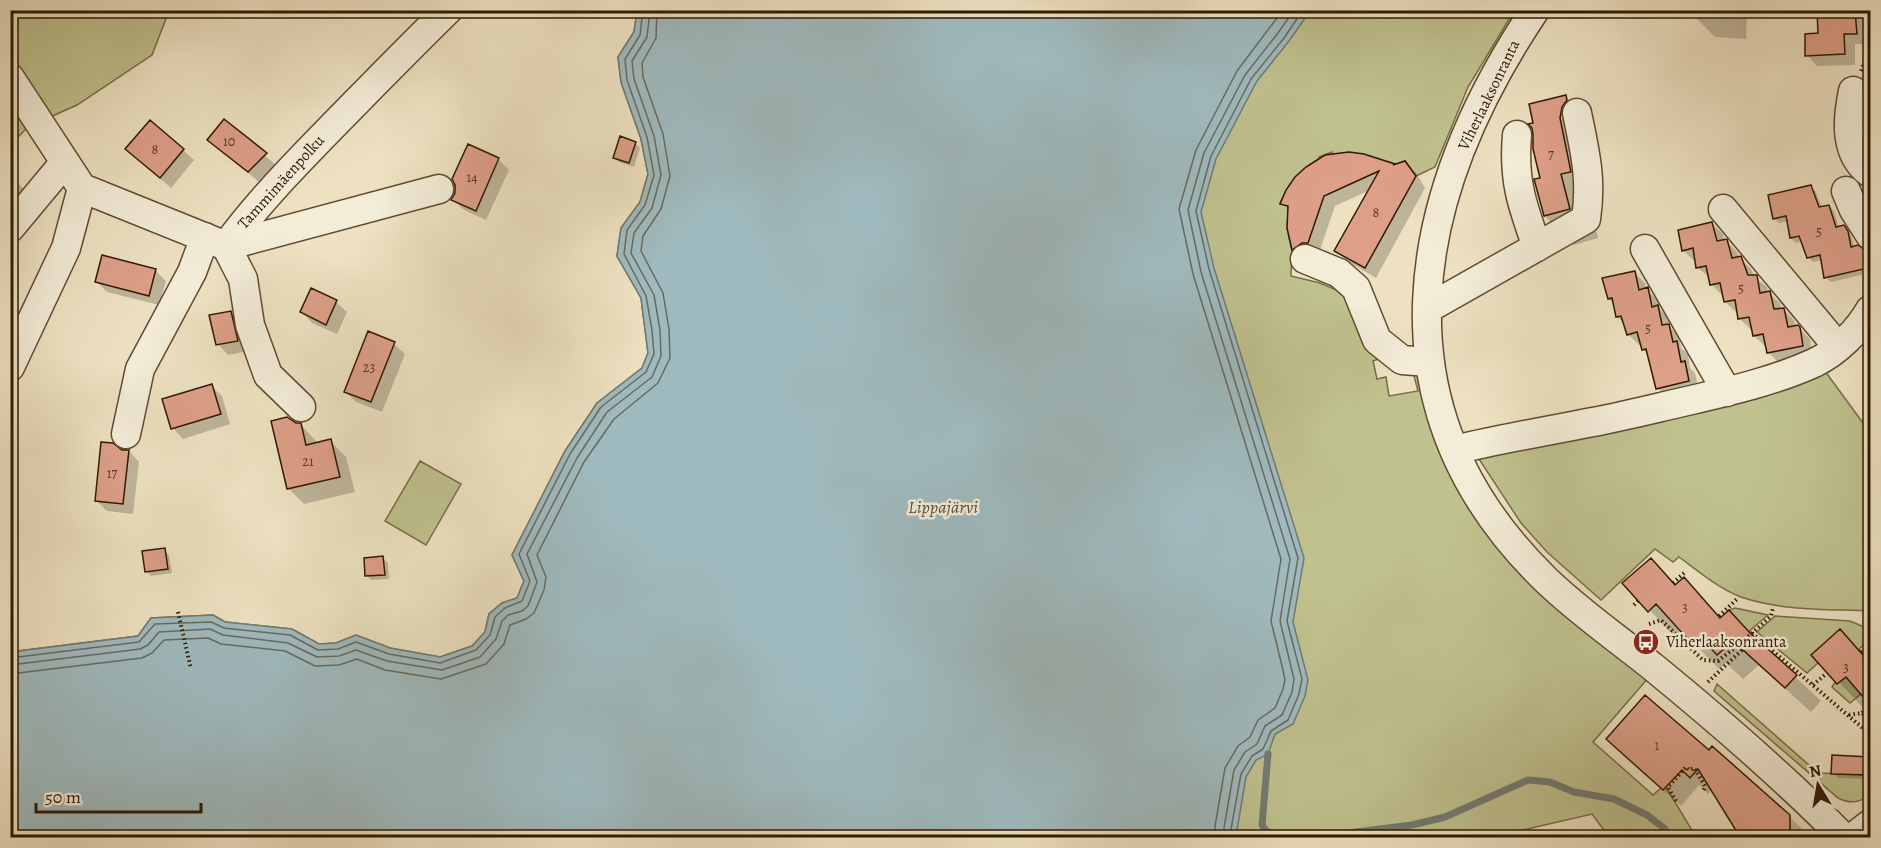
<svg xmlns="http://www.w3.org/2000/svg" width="1881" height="848" font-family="Alegreya,serif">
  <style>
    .green { fill: #bfc18e; stroke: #786d47; stroke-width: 1.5 }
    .water { fill: #9fbabe; stroke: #737a72; stroke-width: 1.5 }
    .shadow { fill: #0003 }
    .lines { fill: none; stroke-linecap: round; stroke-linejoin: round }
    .shore { stroke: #686a5f; stroke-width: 1.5 }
    .stream { stroke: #737a72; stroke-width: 7 }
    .building { fill: #dd9f88; stroke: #311900; stroke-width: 1.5 }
    .minor-casing { stroke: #604b30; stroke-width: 31 }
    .path { stroke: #311900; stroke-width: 4; stroke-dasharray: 1.5 3; stroke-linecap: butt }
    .minor { stroke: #f3ecd7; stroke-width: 28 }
    .labels { text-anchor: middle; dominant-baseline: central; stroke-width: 5; stroke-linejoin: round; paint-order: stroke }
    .number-label { font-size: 14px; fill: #5c3a22 }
    .street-label { font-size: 16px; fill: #311900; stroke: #f3ecd7 }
    .poi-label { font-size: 16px; fill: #311900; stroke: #f3ecd7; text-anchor: start }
    .water-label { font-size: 18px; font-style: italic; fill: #585142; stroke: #f3ecd7 }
  </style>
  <rect width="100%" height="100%" fill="#ede1c1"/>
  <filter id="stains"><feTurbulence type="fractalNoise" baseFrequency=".00333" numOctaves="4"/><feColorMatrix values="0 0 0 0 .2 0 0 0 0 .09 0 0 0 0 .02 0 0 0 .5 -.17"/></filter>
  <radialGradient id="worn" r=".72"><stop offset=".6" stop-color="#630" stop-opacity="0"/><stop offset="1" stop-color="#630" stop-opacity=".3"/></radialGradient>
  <path class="green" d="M11,11H169L152,55L77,105L48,118L11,60Z
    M634,11H1514L1468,87L1435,167L1416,176L1405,161L1402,162L1397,171L1333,154L1332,152L1319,157V159C1300,170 1289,183 1280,203L1289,206L1287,228L1292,251L1291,276L1320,283L1344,293L1381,358L1373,361L1377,379L1386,377L1389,396L1418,391L1414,376L1416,373H1421L1449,463L1649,677L1593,742L1653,795L1661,788L1663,790L1666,787L1696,837H1609L1592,814L1489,838L11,837L10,652L138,636L151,618L213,615L225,622L292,629L319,644L336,643L356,635L390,648L440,657L472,646L485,632L489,614L502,603L517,598L524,581L512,555L565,451L597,403L642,368L648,353L641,298L617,256L621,228L640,202L648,174L641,139L621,82L618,57L634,32L636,18Z
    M10,104L26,129L11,144H10Z
    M1822,367L1863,423L1870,425V611C1828,609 1782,611 1741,597C1719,589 1698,571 1679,557L1673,562L1655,549L1601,600L1547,552L1521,523L1475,453Z
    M420,461L461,484L426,545L385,521Z
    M1735,608L1768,615L1747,633L1729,610Z
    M1775,616L1850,621L1869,629L1870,639L1858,650L1840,629L1818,663L1807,673L1757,632Z
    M1846,677L1861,694L1850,703L1832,687L1835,682L1837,684Z
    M1717,684L1818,773L1870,775V795C1859,803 1850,804 1838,798L1714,691Z"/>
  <path class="water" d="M634,11H1310L1289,41L1257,81L1216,159L1201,212L1214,268L1304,558L1293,622L1308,680L1305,696L1293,724L1275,734L1268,754L1256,760L1246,777L1237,830L1239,837H11V652L138,636L151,618L213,615L225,622L292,629L319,644L336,643L356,635L390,648L440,657L472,646L485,632L489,614L502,603L517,598L524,581L512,555L565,451L597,403L642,368L648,353L641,298L617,256L621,228L640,202L648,174L641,139L621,82L618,57L634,32L636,18Z"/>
  <path class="shadow" d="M1688,10H1747L1746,39L1715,37Z
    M1832,10H1870V23H1866L1867,44H1855V65L1817,66L1807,55Z
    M1565,97L1594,126L1595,130L1590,137V203L1598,238L1574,245L1545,216L1535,124Z
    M224,121L276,165L259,182L209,140Z
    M635,143L640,148L634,167L619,162L614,157Z
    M127,149L183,150L194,160L171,188Z
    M498,159L509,170L486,220L464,210L453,200Z
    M1405,163L1416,173L1425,188L1376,278L1347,261L1336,250L1370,190L1335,206L1319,253L1304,259L1293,249L1289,210L1282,203Z
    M10,175L38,203L10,239Z
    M1811,187L1816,192L1822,208L1829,206L1834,211L1839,228L1844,227L1849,232L1852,238L1854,248L1864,251L1869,257L1870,273L1831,282L1826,277L1822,260L1813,262L1808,257L1802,241L1796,243L1791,238L1788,221L1779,223L1774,218Z
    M1712,224L1723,234L1724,241H1726L1737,252L1739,258L1751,269L1754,277L1767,287L1768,293L1780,303L1781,310H1784L1794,320L1796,327H1798L1810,339L1813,356L1779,363L1769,353L1767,346H1765L1754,336L1753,329H1750L1740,319L1738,312H1736L1725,302L1724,295H1722L1711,284L1710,278L1698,268L1696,260L1694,261L1683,250Z
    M155,270L166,281L159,305L107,292L97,282Z
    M1634,272L1645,283L1646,289L1658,300L1660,309L1668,318L1671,328L1679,337L1681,348L1688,354L1690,368L1695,373L1699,391L1668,399L1658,388L1649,356L1643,349L1642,344L1639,345L1628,334L1625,324L1617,317L1615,305L1609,299Z
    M312,290L336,302L347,312L337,334L312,323L302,312Z
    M10,303L29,321L10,351Z
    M231,312L241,323L248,351L228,355L218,344Z
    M394,344L405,354L382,412L356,402L346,392Z
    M211,386L222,396L230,424L183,439L173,428Z
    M296,424H300L316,441L317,444L330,441L346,457L355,492L304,504L288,488Z
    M121,451H129L139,462L133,514L107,511L96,500Z
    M10,458L17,464L10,471Z
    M164,550L169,555L172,573L151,576L146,571Z
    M383,558L388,563L389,579L371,580L366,575Z
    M1651,560L1677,585L1684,579L1722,619L1761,645L1821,701L1811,712L1759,665L1743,679L1726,663L1719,669L1681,630L1674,636L1625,584Z
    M1840,631L1866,657L1870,652V709L1867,712L1814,655Z
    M1709,752L1789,816L1806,833V838H1742L1712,789L1708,794L1699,785L1681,806L1625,756Z
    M1833,757L1870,758V779L1838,778L1833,773Z
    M1593,829L1601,838H1571Z"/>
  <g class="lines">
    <path class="shore" d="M10,658L139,642L155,624L211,622L224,628L290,635L318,650L338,649L356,642L389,654L440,663L476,650L490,635L495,617L505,608L522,601L530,581L519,554L570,454L601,407L646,372L654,354L652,330L646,296L624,254L627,230L645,205L654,175L647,137L627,80L625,59L640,35L642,18L641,10
      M10,665L140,649L148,645L159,632L210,629L223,635L288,643L317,657L339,656L356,650L387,661L442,670L480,657L496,639L502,621L508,615L522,611L528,606L537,582L527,554L577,458L607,412L652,377L661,356L660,330L654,295L631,253L634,233L652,208L661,175L654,136L634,79L632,61L647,37L649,19L648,10
      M10,674L142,658L152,653L164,640L208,638L221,644L285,651L315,666L339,665L357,659L385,670L441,679L486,664L504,644L510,625L526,619L534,613L544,590L546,577L537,555L584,462L614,419L658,383L670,358L669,329L663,293L641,251L643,236L661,209L670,176L663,134L643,77L642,63L656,38L657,10
      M1216,838L1215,826L1225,768L1238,746L1250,737L1258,720L1275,708L1283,689L1285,680L1283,670L1271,621L1281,559L1193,274L1179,209L1196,150L1237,71L1283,10
      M1225,838L1224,828L1234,770L1245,752L1257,744L1265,726L1282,715L1292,692L1294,679L1280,621L1290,559L1201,272L1188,210L1204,153L1245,75L1278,33L1294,10
      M1233,838L1231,829L1241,774L1252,756L1263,749L1271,731L1288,720L1299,694L1302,679L1287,621L1298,558L1209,269L1196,211L1211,156L1251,79L1284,38L1303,10"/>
    <path class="stream" d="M1268,754L1262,825L1266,831L1275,834L1348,833L1412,825L1445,817L1528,780L1550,782L1574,792L1614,799L1647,815L1665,829L1666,838"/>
  </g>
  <path class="building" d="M1835,10H1855L1857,34H1844L1845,54L1805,56V34L1818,33L1817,12Z
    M1566,95L1567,100L1562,107L1560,118L1571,172L1561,174L1570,209L1544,216L1534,179L1540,178L1533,149V135L1532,128L1528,124L1533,123L1529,104Z
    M224,119L267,153L248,172L207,140Z
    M150,120L184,149L160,178L125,149Z
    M620,136L636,142L629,163L613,158Z
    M468,144L499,158L476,211L451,200L455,193V185L452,179Z
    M1349,152L1364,154L1395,164L1393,165L1405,161L1416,176L1365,268L1334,251L1379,171L1324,196L1308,243H1302L1292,250L1287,228L1288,206L1280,204L1286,190L1295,177L1306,167L1325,155Z
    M1811,185L1819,207L1829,205L1836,227L1844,225L1848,231L1851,247L1858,245L1865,250L1868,268L1824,278L1820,255L1807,258L1799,236L1790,238L1786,216L1773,219L1768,195Z
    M1712,222L1717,241L1727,239L1732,258L1741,256L1748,275H1757L1760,293L1770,291L1774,309L1784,308L1788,327L1798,325L1800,327L1803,346L1767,353L1763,334L1753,336L1749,317L1738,319L1735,300L1724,302L1720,283L1710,285L1706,266L1696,268L1693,248L1682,251L1678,230Z
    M102,255L156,269L149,296L95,282Z
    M1635,271L1639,290L1648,287L1652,307L1658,305L1662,325L1669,324L1673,342L1677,341L1681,362L1685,361L1689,381L1656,389L1646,349L1642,350L1637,332L1627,335L1621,316L1616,317L1612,298L1608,299L1602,278Z
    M311,288L337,300L326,325L300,312Z
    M231,311L238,341L216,345L209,315Z
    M368,331L395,342L371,402L344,392Z
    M212,384L221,414L171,429L162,399Z
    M287,417L296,423H301L306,445L331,439L340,477L287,489L271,421Z
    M101,442L113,443L122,450H129L123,504L95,501Z
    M165,548L168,569L145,572L142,551Z
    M383,556L385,575L365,576L364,558Z
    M1651,558L1675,585L1684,577L1720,618L1729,610L1750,633L1797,675L1785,688L1733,641L1717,655L1701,638L1693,645L1656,604L1648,612L1622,583Z
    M1840,629L1870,663V705L1846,677L1837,684L1811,655Z
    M1645,695L1709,750L1712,746L1790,815V837H1740L1698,769L1690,778L1682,770L1663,790L1606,739Z
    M1832,755L1870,757V775L1831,774Z"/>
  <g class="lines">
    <g class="minor-casing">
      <path id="minor" d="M1535,10C1409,198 1370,408 1545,579C1579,612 1617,638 1653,667C1719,721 1784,777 1844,838
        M10,78L82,188
        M1853,91C1847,120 1844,154 1870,173
        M1517,135C1513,180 1522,205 1537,247
        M82,188L226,246C255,206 290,170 324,135C365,93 406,51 448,10
        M1846,191L1854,210L1870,235
        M1723,209L1838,347
        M10,228L65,162
        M1645,249L1727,392
        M1305,259L1339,273L1356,288L1377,340L1402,360L1429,362
        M1427,309L1586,219C1592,179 1585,152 1577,113
        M10,367L66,248L82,188
        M301,407L268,375L250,325L243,279L226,246L439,189
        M126,434L140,369L192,272L205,237
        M1454,450C1500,439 1547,431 1593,422C1624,416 1656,408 1687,401C1730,391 1774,381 1814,363C1837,352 1858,331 1870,310
        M1852,838L1870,824"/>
    </g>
    <path class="path" d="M1861,71L1870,46
      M1673,583L1684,573
      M1634,605L1638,601
      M178,612L191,669
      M1719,616L1737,599
      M1649,624L1661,620L1703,660L1718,661L1743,641
      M1752,633L1865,730V752
      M1861,652L1870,644
      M1708,682L1743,649V641L1771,616L1773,608
      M1813,685L1827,673
      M1862,713L1870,705
      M1849,715L1862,713L1870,721
      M1676,801L1668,787L1686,767L1689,770L1694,768L1705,786L1703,793"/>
    <use href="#minor" class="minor"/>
  </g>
  <defs>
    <g id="bus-disc" transform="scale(1.35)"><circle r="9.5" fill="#8f2418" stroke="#f3ecd7"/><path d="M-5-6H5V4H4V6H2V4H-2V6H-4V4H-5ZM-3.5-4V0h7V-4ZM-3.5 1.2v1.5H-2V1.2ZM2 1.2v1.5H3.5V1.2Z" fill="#fff"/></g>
  </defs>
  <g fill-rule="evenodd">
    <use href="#bus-disc" x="1646" y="642"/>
  </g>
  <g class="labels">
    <g class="number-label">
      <text x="229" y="141">10</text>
      <text x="155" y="149">8</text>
      <text x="1551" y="154">7</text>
      <text x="472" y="177">14</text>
      <text x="1376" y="212">8</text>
      <text x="1819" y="231">5</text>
      <text x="1741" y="288">5</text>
      <text x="1648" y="328">5</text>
      <text x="369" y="367">23</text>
      <text x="308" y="461">21</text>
      <text x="112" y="473">17</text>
      <text x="1685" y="607">3</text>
      <text x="1846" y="667">3</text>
      <text x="1657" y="745">1</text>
    </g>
    <g class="street-label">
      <text transform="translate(1489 95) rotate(-64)">Viherlaaksonranta</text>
      <text transform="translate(281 182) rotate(-48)">Tammimäenpolku</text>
    </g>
    <g class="poi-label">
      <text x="1666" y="642">Viherlaaksonranta</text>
    </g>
    <g class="water-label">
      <text x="943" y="507">Lippajärvi</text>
    </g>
  </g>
  <rect width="1881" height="848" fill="none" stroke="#ede1c1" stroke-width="36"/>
  <rect x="12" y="12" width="1857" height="824" fill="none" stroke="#311900" stroke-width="3"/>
  <rect x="18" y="18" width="1845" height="812" fill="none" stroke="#311900" stroke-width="1.5"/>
  <g transform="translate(1818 785) rotate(349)" stroke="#f3ecd7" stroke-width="4.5" paint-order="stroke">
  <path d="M0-4.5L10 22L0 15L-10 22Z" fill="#311900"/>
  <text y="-9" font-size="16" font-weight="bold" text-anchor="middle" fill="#311900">N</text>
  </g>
  <path d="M36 803v9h165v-9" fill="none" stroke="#311900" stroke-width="3"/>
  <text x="45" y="803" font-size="18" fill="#311900" stroke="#f3ecd7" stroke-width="4.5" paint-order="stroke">50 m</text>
  <rect width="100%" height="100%" filter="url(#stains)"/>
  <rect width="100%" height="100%" fill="url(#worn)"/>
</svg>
